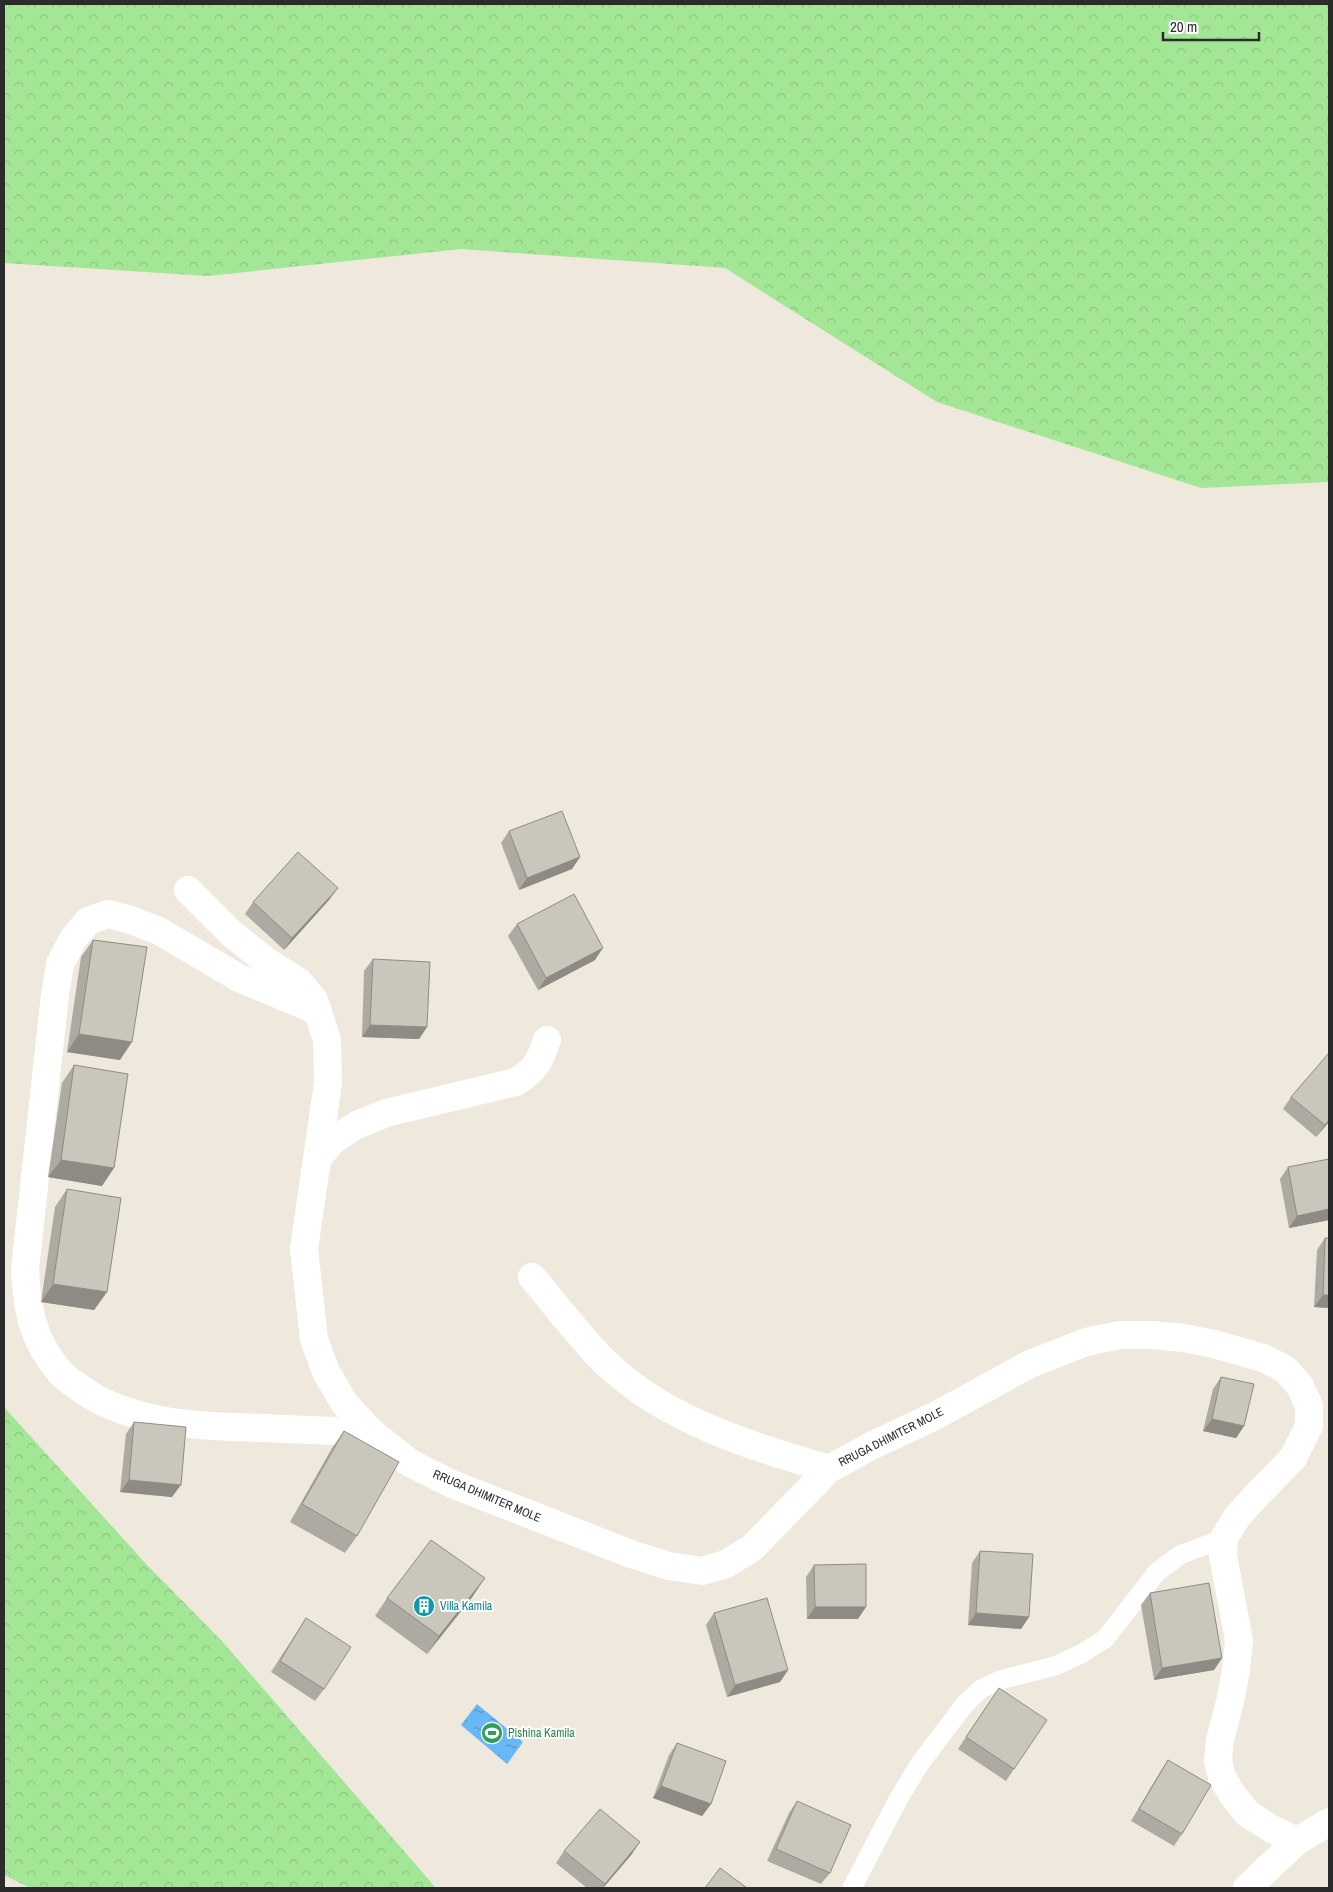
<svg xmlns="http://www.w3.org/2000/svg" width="1333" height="1892" viewBox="0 0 1333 1892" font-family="'Archivo Narrow',sans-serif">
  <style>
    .forest { fill: url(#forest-crowns) }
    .water { fill: url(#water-ripples) }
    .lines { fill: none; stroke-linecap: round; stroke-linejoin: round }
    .lane { stroke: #fff; stroke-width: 19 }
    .street { stroke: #fff; stroke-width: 28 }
    .wall { fill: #adaaa2 }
    .shaded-wall { fill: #8d8b84 }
    .building { fill: #c9c6bc; stroke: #8d8b84 }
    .labels { text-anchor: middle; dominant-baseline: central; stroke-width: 4; stroke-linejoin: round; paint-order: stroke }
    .street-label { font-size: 12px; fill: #2b2b2b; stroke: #fff }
    .culture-label { font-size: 12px; fill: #0d838f; stroke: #fff; text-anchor: start }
    .leisure-label { font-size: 12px; fill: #27864d; stroke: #fff; text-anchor: start }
  </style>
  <defs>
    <pattern id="forest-crowns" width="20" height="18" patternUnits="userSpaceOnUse" patternTransform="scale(1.25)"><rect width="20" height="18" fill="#a3e796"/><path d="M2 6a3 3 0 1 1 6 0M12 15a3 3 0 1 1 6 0" fill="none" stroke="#8cc681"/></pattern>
    <pattern id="water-ripples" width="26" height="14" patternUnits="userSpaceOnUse" patternTransform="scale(1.25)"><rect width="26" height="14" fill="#69b8f6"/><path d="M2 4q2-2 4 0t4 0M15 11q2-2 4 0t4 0" fill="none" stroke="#5796c7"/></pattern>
  </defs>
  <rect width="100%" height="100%" fill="#eee9dc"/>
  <!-- forest -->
  <g class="forest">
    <path d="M4,4h1325v478l-128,6 -264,-86 -212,-134 -264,-19 -253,27 -204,-13z"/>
    <path d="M4,1407l144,159 73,74 215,248h-406l-26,-13z"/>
  </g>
  <!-- water -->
  <path class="water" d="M477,1704l46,38 -16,22 -46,-39z"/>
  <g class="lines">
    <!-- lane -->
    <path class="lane" d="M852,1888l48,-92 21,-34 44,-58 16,-15 19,-9 55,-14 26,-12 24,-15 52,-67 23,-17 44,-17"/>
    <!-- street -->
    <g class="street">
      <path d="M188,890l44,44 34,27 32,20 16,19 13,40 1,43 -24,166 10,90 12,33 19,32 26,28 39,31 42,21 179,70 38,12 33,5 24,-7 26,-16 77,-79 44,-24 62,-29 95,-52 56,-22 34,-7h32l32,3 30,6 49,14 22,11 15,17 9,20v20l-16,32 -38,39 -18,20 -13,21 -1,18 16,84 -3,30 -6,32 -10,38 -2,20 4,17 10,17 15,19 23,15 27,13"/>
      <path d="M318,1011l-79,-33 -80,-47 -28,-11 -23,-6 -20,7 -15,18 -13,25 -5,31 -30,274c2,40 7,70 34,102 3,5 9,8 14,12 54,43 127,43 192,45 36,2 71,3 106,4"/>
      <path d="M317,1159l16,-19 24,-15 29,-12 130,-31c20,-13 23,-19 31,-42"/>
      <path d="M532,1277c23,27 49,62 75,87 60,57 144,82 222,105"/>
      <path d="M1247,1888l50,-47 32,-19"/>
    </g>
  </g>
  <!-- wall -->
  <g class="wall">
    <path d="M509,831l71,26 -8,12 -53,21 -18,-47z"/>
    <path d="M329,900l-45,50 -39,-36 8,-12z"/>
    <path d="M517,924l78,36 -57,30 -30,-54z"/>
    <path d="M93,940l27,120 -53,-8 14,-95z"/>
    <path d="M373,959l54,68 -8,12 -57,-2 2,-66z"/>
    <path d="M74,1065l28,121 -54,-9 14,-94z"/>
    <path d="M1291,1097l38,25 -13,15 -33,-28z"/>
    <path d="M1329,1159v61l-40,8 -9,-49 8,-12z"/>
    <path d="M67,1189l40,103 -13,18 -53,-8 14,-95z"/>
    <path d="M1325,1238l4,70 -15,-1 3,-57z"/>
    <path d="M1221,1377l23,49 -8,12 -33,-7 10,-42z"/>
    <path d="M134,1422l38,75 -52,-5 6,-58z"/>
    <path d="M344,1431l13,105 -12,17 -55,-31 42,-74z"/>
    <path d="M980,1551l49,66 -8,12 -53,-4 4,-62z"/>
    <path d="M814,1565l44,54h-51l-1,-42z"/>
    <path d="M1150,1593l72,65 -8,12 -60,10 -13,-75z"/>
    <path d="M473,1596l-46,58 -52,-38 12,-18z"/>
    <path d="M714,1613l74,57 -8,12 -53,15 -21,-72z"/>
    <path d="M306,1618l18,71 -9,12 -44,-29z"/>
    <path d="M991,1700l23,69 -8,12 -48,-32z"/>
    <path d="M677,1743l34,61 -9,12 -49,-18 16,-43z"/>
    <path d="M1168,1760l14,74 -8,12 -43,-25 29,-49z"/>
    <path d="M797,1801l33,72 -9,11 -54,-23 22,-48z"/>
    <path d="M564,1851l68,3 -29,34h-16l-31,-25z"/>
  </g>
  <!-- shaded-wall -->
  <g class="shaded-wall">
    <path d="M580,857l-8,12 -53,21 8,-12z"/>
    <path d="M338,888l-9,12 -45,50 8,-12z"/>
    <path d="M603,948l-8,12 -57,30 8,-12z"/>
    <path d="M370,1025l57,2 -8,12 -57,-2z"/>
    <path d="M79,1034l53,8 -12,18 -53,-8z"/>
    <path d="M1329,1120v2l-13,15 9,-12z"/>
    <path d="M61,1160l53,8 -12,18 -54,-9z"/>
    <path d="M1329,1209v11l-40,8 8,-12z"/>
    <path d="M53,1284l54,8 -13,18 -53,-8z"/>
    <path d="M1323,1295h6v13l-15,-1z"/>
    <path d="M1212,1419l32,7 -8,12 -33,-7z"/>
    <path d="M129,1480l52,5 -9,12 -52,-5z"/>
    <path d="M485,1578l-12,18 -46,58 12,-18z"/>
    <path d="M815,1607h51l-8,12h-51z"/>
    <path d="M976,1613l53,4 -8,12 -53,-4z"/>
    <path d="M1222,1658l-8,12 -60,10 8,-12z"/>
    <path d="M788,1670l-8,12 -53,15 8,-12z"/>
    <path d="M661,1786l50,18 -9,12 -49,-18z"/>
    <path d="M640,1842l-8,12 -29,34h-1z"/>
  </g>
  <!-- building -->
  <g class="building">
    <path d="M562,811l18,46 -53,21 -18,-47z"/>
    <path d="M298,852l40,36 -46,50 -39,-36z"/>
    <path d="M574,894l29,54 -57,30 -29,-54z"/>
    <path d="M93,940l54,7 -15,95 -53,-8z"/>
    <path d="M373,959l57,3 -3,65 -57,-2z"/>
    <path d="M1328,1054l1,1v65l-4,5 -34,-28z"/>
    <path d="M74,1065l54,9 -14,94 -53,-8z"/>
    <path d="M1329,1159v50l-32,7 -9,-49z"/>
    <path d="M67,1189l54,9 -14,94 -54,-8z"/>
    <path d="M1325,1238h4v57h-6z"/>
    <path d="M1221,1377l33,7 -10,42 -32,-7z"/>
    <path d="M134,1422l52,5 -5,58 -52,-5z"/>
    <path d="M344,1431l55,31 -42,74 -55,-32z"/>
    <path d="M431,1540l54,38 -46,58 -52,-38z"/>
    <path d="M980,1551l53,3 -4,63 -53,-4z"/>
    <path d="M866,1564v43h-51l-1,-42z"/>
    <path d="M1209,1583l13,75 -60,10 -12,-75z"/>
    <path d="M767,1598l21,72 -53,15 -21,-72z"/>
    <path d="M306,1618l45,29 -27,42 -44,-28z"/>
    <path d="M999,1688l48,32 -33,49 -48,-32z"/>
    <path d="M677,1743l49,18 -15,43 -50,-18z"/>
    <path d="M1168,1760l43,25 -29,49 -43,-25z"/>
    <path d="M797,1801l54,24 -21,48 -54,-24z"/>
    <path d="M600,1809l40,33 -35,42 -41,-33z"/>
    <path d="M720,1868l27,20h-42z"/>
  </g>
  <!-- icons -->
  <defs>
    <g id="building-disc" transform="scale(1.125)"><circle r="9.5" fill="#0f9aa8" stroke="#fff"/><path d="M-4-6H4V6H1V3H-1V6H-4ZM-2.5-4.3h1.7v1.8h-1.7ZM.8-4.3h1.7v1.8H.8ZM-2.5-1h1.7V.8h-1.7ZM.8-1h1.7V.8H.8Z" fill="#fff"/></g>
    <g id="stadium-disc" transform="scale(1.125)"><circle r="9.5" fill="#2e9e5b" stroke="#fff"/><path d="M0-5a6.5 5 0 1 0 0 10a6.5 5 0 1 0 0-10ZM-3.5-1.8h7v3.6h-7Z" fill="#fff"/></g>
  </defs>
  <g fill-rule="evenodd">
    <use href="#building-disc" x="424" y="1606"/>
    <use href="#stadium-disc" x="492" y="1733"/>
  </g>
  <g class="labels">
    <!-- street labels -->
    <g class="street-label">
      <text transform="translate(891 1437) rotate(-27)">RRUGA DHIMITER MOLE</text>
      <text transform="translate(487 1496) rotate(23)">RRUGA DHIMITER MOLE</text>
    </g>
    <!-- culture labels -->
    <g class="culture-label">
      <text x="440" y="1606">Villa Kamila</text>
    </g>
    <!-- leisure labels -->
    <g class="leisure-label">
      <text x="508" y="1733">Pishina Kamila</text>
    </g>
  </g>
  <!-- border -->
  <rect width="1333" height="1892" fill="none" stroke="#2b2b2b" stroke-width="10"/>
  <!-- scale -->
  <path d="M1163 32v8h96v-8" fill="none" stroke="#2b2b2b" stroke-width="2.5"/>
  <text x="1170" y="32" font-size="15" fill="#2b2b2b" stroke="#ffffff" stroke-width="4" paint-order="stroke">20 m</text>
</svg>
